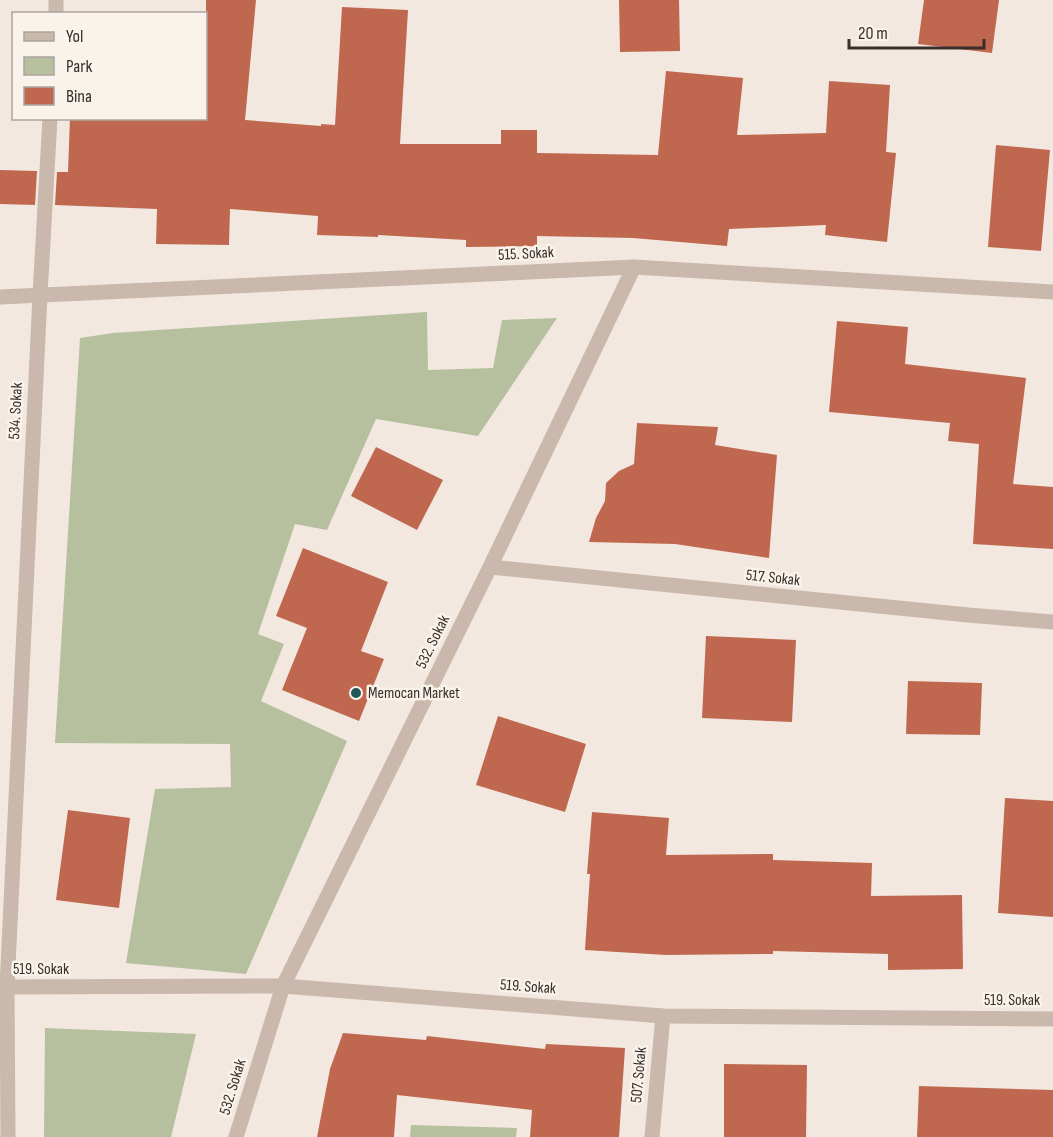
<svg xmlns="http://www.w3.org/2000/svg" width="1053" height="1137" viewBox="0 0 1053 1137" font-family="'Sofia Sans Condensed',sans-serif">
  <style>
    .green { fill: #b6c09f }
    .building { fill: #c0684f }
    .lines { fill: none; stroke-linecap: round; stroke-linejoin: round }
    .minor { stroke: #c9b8ab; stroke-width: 15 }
    .poi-dot { fill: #215557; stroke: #f9f3eb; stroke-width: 2 }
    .labels { text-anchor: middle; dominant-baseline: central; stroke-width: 5; stroke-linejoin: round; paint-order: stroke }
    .street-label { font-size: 16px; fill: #382e2a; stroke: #f9f3eb }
    .poi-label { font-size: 16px; fill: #382e2a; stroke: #f9f3eb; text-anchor: start }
  </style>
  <rect width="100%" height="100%" fill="#f2e8df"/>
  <!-- green -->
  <g class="green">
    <path d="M427,312l1,58 65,-2 9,-48 55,-2 -79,118 -102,-17 -49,111 -32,-6 -37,110 26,10 -23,57 86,40 -101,233 -120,-11 29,-174 76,-2 -1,-43 -175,-1 25,-405 33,-5z"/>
    <path d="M45,1028l151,6 -25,103h-127z"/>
    <path d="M411,1125l106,3 -1,9h-106z"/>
  </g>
  <!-- building -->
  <g class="building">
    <path d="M206,0h50l-11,120 76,6v-2l14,1 7,-118 66,3 -8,134h101v-14h36v23l121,2 8,-84 77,7 -6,57 89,-2 3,-52 61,4 -4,67 10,1 -9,89 -62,-7 1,-10 -97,4 -2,17 -94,-8 -96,-2v10l-71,1v-7l-88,-5v2l-61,-2 1,-19 -88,-7 -1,36 -73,-1 1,-35 -102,-4 2,-33h11l2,-54h136z"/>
    <path d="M619,0h60l1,51 -60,1z"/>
    <path d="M924,0h75l-7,53 -74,-9z"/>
    <path d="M996,145l54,5 -9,101 -53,-4z"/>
    <path d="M0,170l37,1 -2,34 -35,-1z"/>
    <path d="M837,321l71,6 -3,37 121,14 -13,106 40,3v62l-80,-5 6,-100 -31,-3 2,-18 -121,-11z"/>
    <path d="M637,423l81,4 -3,18 62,10 -8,103 -94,-14 -86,-2 7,-24 9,-17 1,-18 13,-12 15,-7z"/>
    <path d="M376,447l67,33 -26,50 -66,-34z"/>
    <path d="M303,548l85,34 -27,69 23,8 -25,62 -77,-31 25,-62 -31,-12z"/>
    <path d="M706,636l90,4 -4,82 -90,-4z"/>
    <path d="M908,681l74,2 -2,52 -74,-1z"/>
    <path d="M498,716l88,28 -21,68 -89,-27z"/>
    <path d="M1005,798l48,3v116l-55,-4z"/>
    <path d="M68,810l62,8 -11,90 -63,-8z"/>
    <path d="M592,812l77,6 -3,37 107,-1v6l99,3 -1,33 91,-1 1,74 -75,1v-16l-115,-3v3l-107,1 -81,-5 5,-76h-3z"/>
    <path d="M343,1033l83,7 1,-4 118,13 1,-5 79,4 -6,89h-89l2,-27 -135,-15 -3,42h-77l13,-68z"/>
    <path d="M724,1064l83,1 -1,72h-82z"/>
    <path d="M919,1086l134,4v47h-136z"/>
  </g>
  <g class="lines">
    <!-- minor -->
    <g class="minor">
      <path d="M56,14v-14"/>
      <path d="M0,297l634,-30 419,25"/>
      <path d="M490,567l478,48 85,7"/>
      <path d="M0,987l283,-1 380,30 390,3"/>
      <path d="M8,1137l-1,-150 33,-692 10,-177"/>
      <path d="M236,1137l47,-151 207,-419 144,-300"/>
      <path d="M652,1137l11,-121"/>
    </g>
  </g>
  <!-- markers -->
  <circle class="poi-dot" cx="356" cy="693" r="6"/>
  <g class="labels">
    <!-- street labels -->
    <g class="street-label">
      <text transform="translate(526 254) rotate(-3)">515. Sokak</text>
      <text transform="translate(16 411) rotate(-87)">534. Sokak</text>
      <text transform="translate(773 578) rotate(6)">517. Sokak</text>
      <text transform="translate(433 642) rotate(-64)">532. Sokak</text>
      <text x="41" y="969">519. Sokak</text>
      <text transform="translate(528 987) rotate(4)">519. Sokak</text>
      <text x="1012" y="1000">519. Sokak</text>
      <text transform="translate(639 1075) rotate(-85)">507. Sokak</text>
      <text transform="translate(233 1087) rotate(-73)">532. Sokak</text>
    </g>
    <!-- poi labels -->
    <g class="poi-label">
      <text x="368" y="693">Memocan Market</text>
    </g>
  </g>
  <!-- legend -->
  <rect x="12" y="12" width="195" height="108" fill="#f9f3eb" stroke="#aca49e" stroke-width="1.5"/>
  <rect x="24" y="32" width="30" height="9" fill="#c9b8ab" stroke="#aca49e" stroke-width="1.5"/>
  <text x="66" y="42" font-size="18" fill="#382e2a">Yol</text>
  <rect x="24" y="57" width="30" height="18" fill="#b6c09f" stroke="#aca49e" stroke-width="1.5"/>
  <text x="66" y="72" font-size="18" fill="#382e2a">Park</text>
  <rect x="24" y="87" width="30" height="18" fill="#c0684f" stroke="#aca49e" stroke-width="1.5"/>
  <text x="66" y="102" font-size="18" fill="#382e2a">Bina</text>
  <!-- scale -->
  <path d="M849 39v9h135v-9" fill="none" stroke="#382e2a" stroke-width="3"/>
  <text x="858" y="39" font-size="18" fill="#382e2a" stroke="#f9f3eb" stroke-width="4.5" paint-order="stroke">20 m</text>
</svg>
